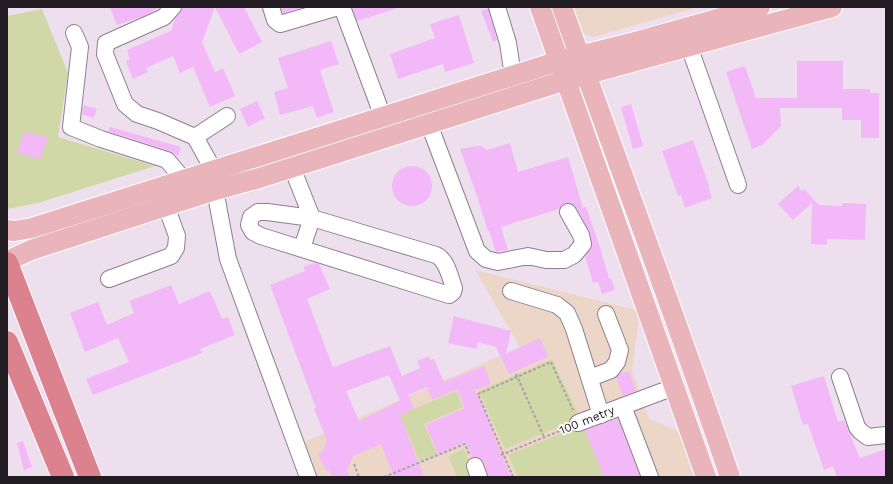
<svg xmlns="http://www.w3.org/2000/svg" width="893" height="484" viewBox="0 0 893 484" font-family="'Work Sans',sans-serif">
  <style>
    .education { fill: #ebd6c8 }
    .green { fill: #d1d8a7 }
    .building { fill: #f3b8f8; fill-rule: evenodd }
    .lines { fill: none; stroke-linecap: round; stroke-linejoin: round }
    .minor-casing { stroke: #8d7f8e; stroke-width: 18 }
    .major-casing { stroke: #fff; stroke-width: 22 }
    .highway-casing { stroke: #fff; stroke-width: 24 }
    .path { stroke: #ab9fac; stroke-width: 2; stroke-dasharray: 3 2; stroke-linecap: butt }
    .minor { stroke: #fff; stroke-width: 16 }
    .major { stroke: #eab4bb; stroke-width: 20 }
    .highway { stroke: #dc828e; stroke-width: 22 }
    .labels { text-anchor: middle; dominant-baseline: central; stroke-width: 3.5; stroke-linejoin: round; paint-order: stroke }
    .street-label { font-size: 12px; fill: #211c22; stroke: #fff }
  </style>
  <rect width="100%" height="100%" fill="#eedfef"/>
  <!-- education -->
  <g class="education">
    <path d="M572,7h127l-106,30 -12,-5z"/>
    <path d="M475,270l165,41 -8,59 17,49 42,17 12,41h-394l-12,-32 223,-98z"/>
  </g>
  <!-- green -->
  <g class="green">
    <path d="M42,9l26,64 -10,64 97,29 -117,37 -31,6v-193z"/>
    <path d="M552,359l28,59 -75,31 -26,-58z"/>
    <path d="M456,391l7,16 -39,17 13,30 -17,8 -20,-47z"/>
    <path d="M583,425l21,52h-86l-10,-22z"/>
    <path d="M464,449l12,28h-19l-9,-21z"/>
  </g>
  <!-- building -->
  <g class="building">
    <path d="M110,7h50l-16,9 -27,9z"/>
    <path d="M182,7h33l-13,35 13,30 8,-4 12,28 -25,11 -17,-40 -13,6 -7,-17 -27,12 2,4 -15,7 -7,-18 4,-2 -3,-9 44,-19 4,-12 5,-6z"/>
    <path d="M215,7h29l18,35 -23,12z"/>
    <path d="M281,7h23l-21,6z"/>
    <path d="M352,7h42l1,2 -38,12z"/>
    <path d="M488,8l9,32 -4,2 -12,-31z"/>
    <path d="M459,15l15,48 -29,9 -2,-8 -45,15 -8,-25 45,-16 -5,-14z"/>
    <path d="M331,41l8,23 -19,6 14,42 -17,6 -4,-12 -33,9 -6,-23 14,-4 -10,-30z"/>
    <path d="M797,61h46v28h27v4h9v45h-18v-18h-19v-12h-62l1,18 -19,19 -10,4 -26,-77 19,-6 11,32h41z"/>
    <path d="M257,101l8,17 -17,9 -8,-18z"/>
    <path d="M631,104l12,42 -10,3 -12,-42z"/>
    <path d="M83,105l14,4 -3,9 -12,-4z"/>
    <path d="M110,127l71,20 -3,9 -8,-5 -62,-20z"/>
    <path d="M24,132l24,5 -8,22 -23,-6z"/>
    <path d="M693,140l16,46h-1l4,12 -27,10 -4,-13 -3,1 -16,-45z"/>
    <path d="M510,143l8,29 50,-15 15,51 3,-1 14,40 9,32 2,-1 4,12 -13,4 -4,-12 -5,1 -8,-27 7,-10 -2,-13 -14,-26 -4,-3 -4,-1 -4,1 -5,5 -58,18 7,23 -12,2 -7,-21h-1l-11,-35 -17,-47 17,-3h4l6,4z"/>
    <circle cx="412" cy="186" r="20"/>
    <path d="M798,186l4,5 2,-2 15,16 23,1v-3l24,1 -1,36 -38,-1v6l-16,-1 1,-41 -19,17 -15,-16z"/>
    <path d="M314,263l5,1 11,25 -23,10 26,68 57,-21 12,30 18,-8 -3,-7 12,-5 2,4 3,-1 10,23 40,-16 7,18 -16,6 19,42h-2l19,45h-23l-4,-15 -3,-3 -4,-2h-5l-6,-15 -28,12 -12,-29 39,-17 -8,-19 -25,11 -5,-13 -19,8 6,14 -14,6 24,62h-30l-13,-33 -28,12 -6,15 3,6h-17l-4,-7 -3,1 -8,-17 5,-2 4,-12 -13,-31 2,-1 -46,-123 35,-14 -2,-4zM389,375l11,26 -41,20 -13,-30z"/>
    <path d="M171,285l8,19 31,-13 12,28 6,-2 7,18 -35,14 2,4 -109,42 -7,-16 43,-17 -11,-24 -33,14 -15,-39 28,-11 9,23 27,-12 -5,-12z"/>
    <path d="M454,316l57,15 -5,23 34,-16 8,19 -39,17 -13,-27 -18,-5 -2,7 -28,-6z"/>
    <path d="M629,371l7,20 -13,5 -7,-19 4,-3z"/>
    <path d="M824,376l14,46 6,-2 16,38 26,-9v28h-49l-4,-11 -9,4 -16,-46 -5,1 -12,-39z"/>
    <path d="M618,418l22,59h-36l-19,-47z"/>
    <path d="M23,441l9,26 -8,3 -7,-27z"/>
  </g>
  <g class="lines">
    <!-- minor casing -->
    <g class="minor-casing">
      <g id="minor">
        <path d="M173,7l-9,10 -58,26 -1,11 20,50 12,10 21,7 37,16 19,34"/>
        <path d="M271,7l4,13 5,4 58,-17"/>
        <path d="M342,7l41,110"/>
        <path d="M497,7l11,36 5,33"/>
        <path d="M74,33l6,14 -9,80 30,12 66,21 17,20"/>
        <path d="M689,46l49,139"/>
        <path d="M429,124l48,127 9,8 12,3 30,-6 18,4h18l10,-5 9,-11 -2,-9 -13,-23"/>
        <path d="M195,137l32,-21"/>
        <path d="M295,166v9l17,43 -10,30"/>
        <path d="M215,190l13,69 80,218"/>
        <path d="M258,212h9l45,6 124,37c11,5 14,22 18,33l-1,4 -4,3 -188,-59 -8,-4 -4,-7 2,-8z"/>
        <path d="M109,279l62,-23 5,-8 1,-12 -11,-30"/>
        <path d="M511,291l46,14 10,8 7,16 27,86"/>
        <path d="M840,377l17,50 3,4 8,6 18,-2"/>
        <path d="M590,378l21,-8 6,-8 3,-12 -14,-36"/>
        <path d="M623,406l27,71"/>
        <path d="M578,423l96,-36"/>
        <path d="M475,466l4,11"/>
      </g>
    </g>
    <!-- major casing -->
    <g class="major-casing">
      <g id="major">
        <path d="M540,7l166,470"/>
        <path d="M562,7c56,157 115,313 168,470"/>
        <path d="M7,230l7,1 18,-3 527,-167 80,-20 121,-34"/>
        <path d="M7,261l24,-11 184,-60 41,-11 310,-99 266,-73"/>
      </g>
    </g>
    <!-- highway casing -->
    <g class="highway-casing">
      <g id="highway">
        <path d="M7,263l83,214"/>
        <path d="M7,342l56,135"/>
      </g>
    </g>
    <!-- path -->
    <g class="path">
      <path d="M516,374l28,63"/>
      <path d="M501,455l66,-27"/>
      <path d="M354,464l5,13"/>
      <path d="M384,477l81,-33 4,10"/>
      <path d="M513,477l-35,-83 73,-32 22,48"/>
    </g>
    <!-- minor -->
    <use href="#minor" class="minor"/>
    <!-- major -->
    <use href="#major" class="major"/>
    <!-- highway -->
    <use href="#highway" class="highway"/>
  </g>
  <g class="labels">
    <!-- street labels -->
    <g class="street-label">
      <text transform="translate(587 420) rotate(-22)">100 metry</text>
    </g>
  </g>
  <!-- border -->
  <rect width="893" height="484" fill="none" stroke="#211c22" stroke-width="16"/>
</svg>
